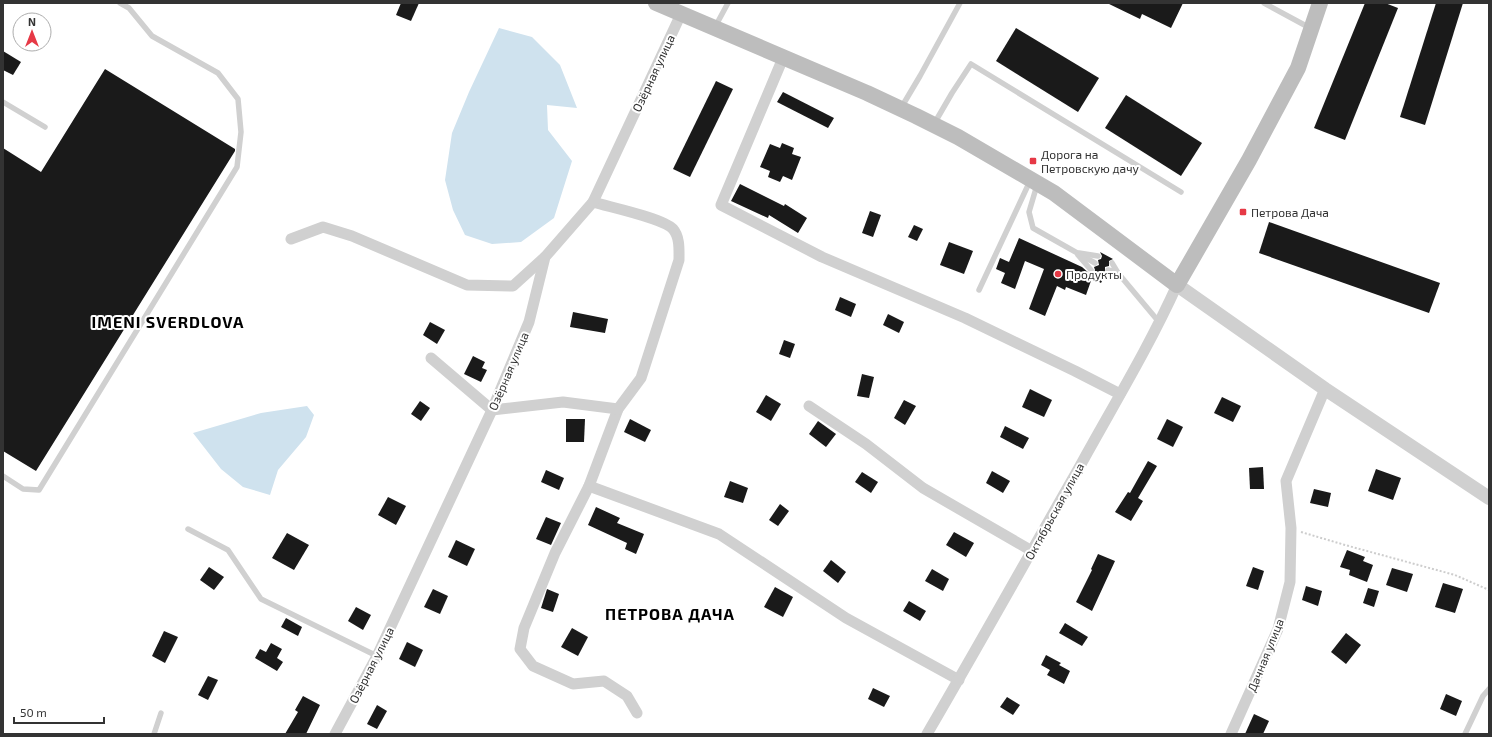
<svg xmlns="http://www.w3.org/2000/svg" width="1492" height="737" viewBox="0 0 1492 737" font-family="'Exo 2',sans-serif">
  <style>
    .water { fill: #cfe2ee }
    .building { fill: #1a1a1a }
    .lines { fill: none; stroke-linecap: round; stroke-linejoin: round }
    .path { stroke: #cdcdcd; stroke-width: 2; stroke-dasharray: 2 2; stroke-linecap: butt }
    .service { stroke: #d0d0d0; stroke-width: 5.5 }
    .minor { stroke: #d0d0d0; stroke-width: 11 }
    .tertiary { stroke: #d0d0d0; stroke-width: 14 }
    .secondary { stroke: #bdbdbd; stroke-width: 16 }
    .poi-dot { fill: #e63946; stroke: #fff; stroke-width: 1.5 }
    .labels { text-anchor: middle; dominant-baseline: central; stroke-width: 4; stroke-linejoin: round; paint-order: stroke }
    .street-label { font-size: 12px; fill: #333; stroke: #fff }
    .poi-label { font-size: 12px; fill: #333; stroke: #fff; text-anchor: start }
    .district-label { font-size: 16px; font-weight: bold; letter-spacing: 1px; fill: #000; stroke: #fff }
  </style>
  <rect width="100%" height="100%" fill="#fff"/>
  <!-- water -->
  <g class="water">
    <path d="M499,28l33,9 28,28 17,43 -30,-3 1,25 24,31 -18,57 -33,24 -29,2 -27,-9 -12,-25 -8,-30 7,-47 17,-41z"/>
    <path d="M307,406l7,9 -8,22 -28,33 -8,25 -27,-8 -22,-18 -28,-36 68,-20z"/>
  </g>
  <!-- building -->
  <g class="building">
    <path d="M401,3h18l-8,18 -15,-6z"/>
    <path d="M1107,3h76l-12,25 -29,-14 -2,5z"/>
    <path d="M1365,3h20l13,5 -53,132 -31,-12z"/>
    <path d="M1436,3h27l-38,122 -25,-8z"/>
    <path d="M1016,28l83,50 -21,34 -82,-51z"/>
    <path d="M3,51l18,11 -8,13 -10,-5z"/>
    <path d="M105,69l130,80v2l-199,320 -33,-20v-303l38,24z"/>
    <path d="M716,81l17,8 -43,88 -17,-8z"/>
    <path d="M783,92l51,26 -6,10 -51,-26z"/>
    <path d="M1126,95l76,48 -21,33 -76,-48z"/>
    <path d="M782,143l12,5 -2,6 9,3 -9,23 -9,-4 -3,6 -12,-5 2,-6 -10,-4 10,-23 10,4z"/>
    <path d="M740,184l44,22 1,-2 22,14 -9,15 -29,-18 -1,3 -37,-17z"/>
    <path d="M870,211l11,4 -8,22 -11,-4z"/>
    <path d="M1269,222l171,61 -11,30 -170,-60z"/>
    <path d="M914,225l9,4 -6,12 -9,-4z"/>
    <path d="M1019,238l63,29 8,7 4,-1 1,-3 -1,-3 5,-2 -1,-5 3,-1 1,-3 -2,-4 13,7 -4,2v5l-4,1v5l-5,4v3l2,2 -1,2 -9,-5 -6,17 -20,-8 -1,3 -8,-4 -12,30 -16,-7 15,-40 -19,-8 -10,28 -14,-6 4,-10 -9,-4 4,-11 9,4z"/>
    <path d="M949,242l24,9 -9,23 -24,-9z"/>
    <path d="M840,297l16,7 -5,13 -16,-7z"/>
    <path d="M573,312l35,7 -3,14 -35,-6z"/>
    <path d="M888,314l16,8 -5,11 -16,-8z"/>
    <path d="M430,322l15,8 -8,14 -14,-9z"/>
    <path d="M784,340l11,4 -5,14 -11,-4z"/>
    <path d="M473,356l12,6 -3,6 5,2 -6,12 -17,-8z"/>
    <path d="M862,374l12,3 -5,21 -12,-2z"/>
    <path d="M1030,389l22,11 -8,17 -22,-10z"/>
    <path d="M766,395l15,9 -10,17 -15,-9z"/>
    <path d="M1222,397l19,9 -8,16 -19,-9z"/>
    <path d="M904,400l12,6 -11,19 -11,-7z"/>
    <path d="M420,401l10,7 -9,13 -10,-7z"/>
    <path d="M566,419h19l-1,23h-18z"/>
    <path d="M630,419l21,11 -6,12 -21,-10z"/>
    <path d="M1167,419l16,8 -10,20 -16,-8z"/>
    <path d="M818,421l18,13 -10,13 -17,-13z"/>
    <path d="M1005,426l24,12 -6,11 -23,-12z"/>
    <path d="M1148,461l9,5 -19,32 5,3 -12,20 -16,-9 13,-20 2,1z"/>
    <path d="M1263,467l1,22h-14l-1,-21z"/>
    <path d="M1376,469l25,9 -8,22 -25,-9z"/>
    <path d="M546,470l18,8 -5,12 -18,-8z"/>
    <path d="M992,471l18,10 -7,12 -17,-10z"/>
    <path d="M862,472l16,10 -7,11 -16,-11z"/>
    <path d="M730,481l18,7 -5,15 -19,-6z"/>
    <path d="M1314,489l17,4 -3,14 -18,-4z"/>
    <path d="M388,497l18,9 -10,19 -18,-10z"/>
    <path d="M780,504l9,7 -11,15 -9,-6z"/>
    <path d="M596,507l24,11 -3,5 27,11 -8,20 -11,-5 2,-6 -39,-18z"/>
    <path d="M546,517l15,6 -10,22 -15,-6z"/>
    <path d="M954,532l20,11 -8,14 -20,-12z"/>
    <path d="M287,533l22,12 -15,25 -22,-12z"/>
    <path d="M456,540l19,9 -8,17 -19,-9z"/>
    <path d="M1347,550l18,7 -2,4 10,4 -6,17 -18,-7 1,-5 -10,-3z"/>
    <path d="M1098,554l17,7 -23,50 -16,-9 16,-32 -1,-1z"/>
    <path d="M831,560l15,12 -8,11 -15,-12z"/>
    <path d="M209,567l15,10 -10,13 -14,-10z"/>
    <path d="M1253,567l11,4 -6,19 -12,-4z"/>
    <path d="M1392,568l21,6 -6,18 -21,-7z"/>
    <path d="M932,569l17,10 -6,12 -18,-10z"/>
    <path d="M1443,583l20,6 -8,24 -20,-6z"/>
    <path d="M1306,586l16,5 -4,15 -16,-6z"/>
    <path d="M775,587l18,10 -10,20 -19,-10z"/>
    <path d="M1368,588l11,3 -5,16 -11,-4z"/>
    <path d="M433,589l15,7 -8,18 -16,-7z"/>
    <path d="M547,589l12,5 -6,18 -12,-4z"/>
    <path d="M909,601l17,10 -6,10 -17,-10z"/>
    <path d="M356,607l15,8 -8,15 -15,-9z"/>
    <path d="M286,618l16,9 -4,9 -17,-9z"/>
    <path d="M1065,623l23,14 -6,9 -23,-13z"/>
    <path d="M572,628l16,9 -10,19 -17,-9z"/>
    <path d="M164,631l14,6 -13,26 -13,-7z"/>
    <path d="M1346,633l15,12 -15,19 -15,-12z"/>
    <path d="M407,642l16,8 -8,17 -16,-8z"/>
    <path d="M271,643l11,6 -5,9 6,4 -6,9 -22,-13 5,-9 6,3z"/>
    <path d="M1046,655l15,8 -2,2 11,6 -6,13 -17,-9 3,-5 -9,-5z"/>
    <path d="M208,676l10,4 -10,20 -10,-5z"/>
    <path d="M873,688l17,8 -6,11 -16,-8z"/>
    <path d="M1446,694l16,7 -6,15 -16,-7z"/>
    <path d="M303,696l17,9 -14,29h-21l13,-22 -3,-2z"/>
    <path d="M1007,697l13,8 -7,10 -13,-8z"/>
    <path d="M377,705l10,6 -10,18 -10,-5z"/>
    <path d="M1254,714l15,7 -6,13h-18z"/>
  </g>
  <g class="lines">
    <!-- path -->
    <path class="path" d="M1301,532l44,13 110,30 34,15"/>
    <!-- service -->
    <g class="service">
      <path d="M1264,3l46,25"/>
      <path d="M715,27l13,-24"/>
      <path d="M3,102l42,25"/>
      <path d="M901,108l19,-32 40,-73"/>
      <path d="M934,124l18,-31 19,-29 210,128"/>
      <path d="M1037,185l-8,27 4,16 62,35"/>
      <path d="M1079,253l19,3"/>
      <path d="M1078,255l13,15"/>
      <path d="M1108,270l10,3 -6,-10"/>
      <path d="M1104,277l14,-4 41,49"/>
      <path d="M979,290l51,-109"/>
      <path d="M3,476l20,13 16,1 198,-323 4,-35 -3,-33 -20,-26 -66,-37 -23,-28 -9,-5"/>
      <path d="M188,529l40,21 33,49 116,57"/>
      <path d="M154,734l7,-21"/>
      <path d="M1465,734l18,-38 6,-7"/>
    </g>
    <!-- minor -->
    <g class="minor">
      <path d="M783,58l-62,147 101,52 143,61 110,53 45,23"/>
      <path d="M593,202c16,5 70,16 80,27 7,8 6,21 6,31l-38,118 -23,31 -29,77 -34,67 -31,75 -4,21 13,17 40,18 31,-3 23,15 10,17"/>
      <path d="M291,239l32,-12 29,9 115,49 46,1 32,-29"/>
      <path d="M431,358l61,52 71,-8 55,7"/>
      <path d="M809,406l57,38 57,44 109,63"/>
      <path d="M589,486l130,48 127,84 113,62"/>
      <path d="M335,734l42,-78 115,-246 37,-88 16,-65 48,-55 88,-188"/>
      <path d="M927,734c52,-89 102,-179 153,-268 33,-60 69,-119 97,-181"/>
      <path d="M1231,734l47,-105 12,-47 1,-54 -5,-47 39,-92"/>
    </g>
    <!-- tertiary -->
    <path class="tertiary" d="M1177,285l148,104 164,109"/>
    <!-- secondary -->
    <path class="secondary" d="M656,3l211,90 49,23 42,21 96,56 123,92 72,-125 49,-92 22,-65"/>
  </g>
  <!-- markers -->
  <g class="poi-dot">
    <rect x="1029" y="157" width="8" height="8" rx="2"/>
    <rect x="1239" y="208" width="8" height="8" rx="2"/>
    <circle cx="1058" cy="274" r="4"/>
  </g>
  <g class="labels">
    <!-- street labels -->
    <g class="street-label">
      <text transform="translate(653 73) rotate(-65)">Озёрная улица</text>
      <text transform="translate(508 371) rotate(-67)">Озёрная улица</text>
      <text transform="translate(1054 511) rotate(-61)">Октябрьская улица</text>
      <text transform="translate(1265 655) rotate(-68)">Дачная улица</text>
      <text transform="translate(371 665) rotate(-63)">Озёрная улица</text>
    </g>
    <!-- poi labels -->
    <g class="poi-label">
      <text x="1041" y="154">Дорога на<tspan x="1041" dy="14">Петровскую дачу</tspan></text>
      <text x="1251" y="212">Петрова Дача</text>
      <text x="1066" y="274">Продукты</text>
    </g>
    <!-- district labels -->
    <g class="district-label">
      <text x="168" y="321">IMENI SVERDLOVA</text>
      <text x="670" y="613">ПЕТРОВА ДАЧА</text>
    </g>
  </g>
  <!-- border -->
  <rect width="1492" height="737" fill="none" stroke="#333333" stroke-width="8"/>
  <!-- north arrow -->
  <g transform="translate(32 32)"><circle r="19" fill="#ffffff" stroke="#adadad"/>
  <path d="M0-3L7 15L0 10L-7 15Z" fill="#e63946"/>
  <text y="-6" font-size="11" font-weight="bold" text-anchor="middle" fill="#333333">N</text>
  </g>
  <!-- scale -->
  <path d="M14 717v6h90v-6" fill="none" stroke="#333333" stroke-width="2"/>
  <text x="20" y="717" font-size="12" fill="#333333" stroke="#ffffff" stroke-width="3" paint-order="stroke">50 m</text>
</svg>
